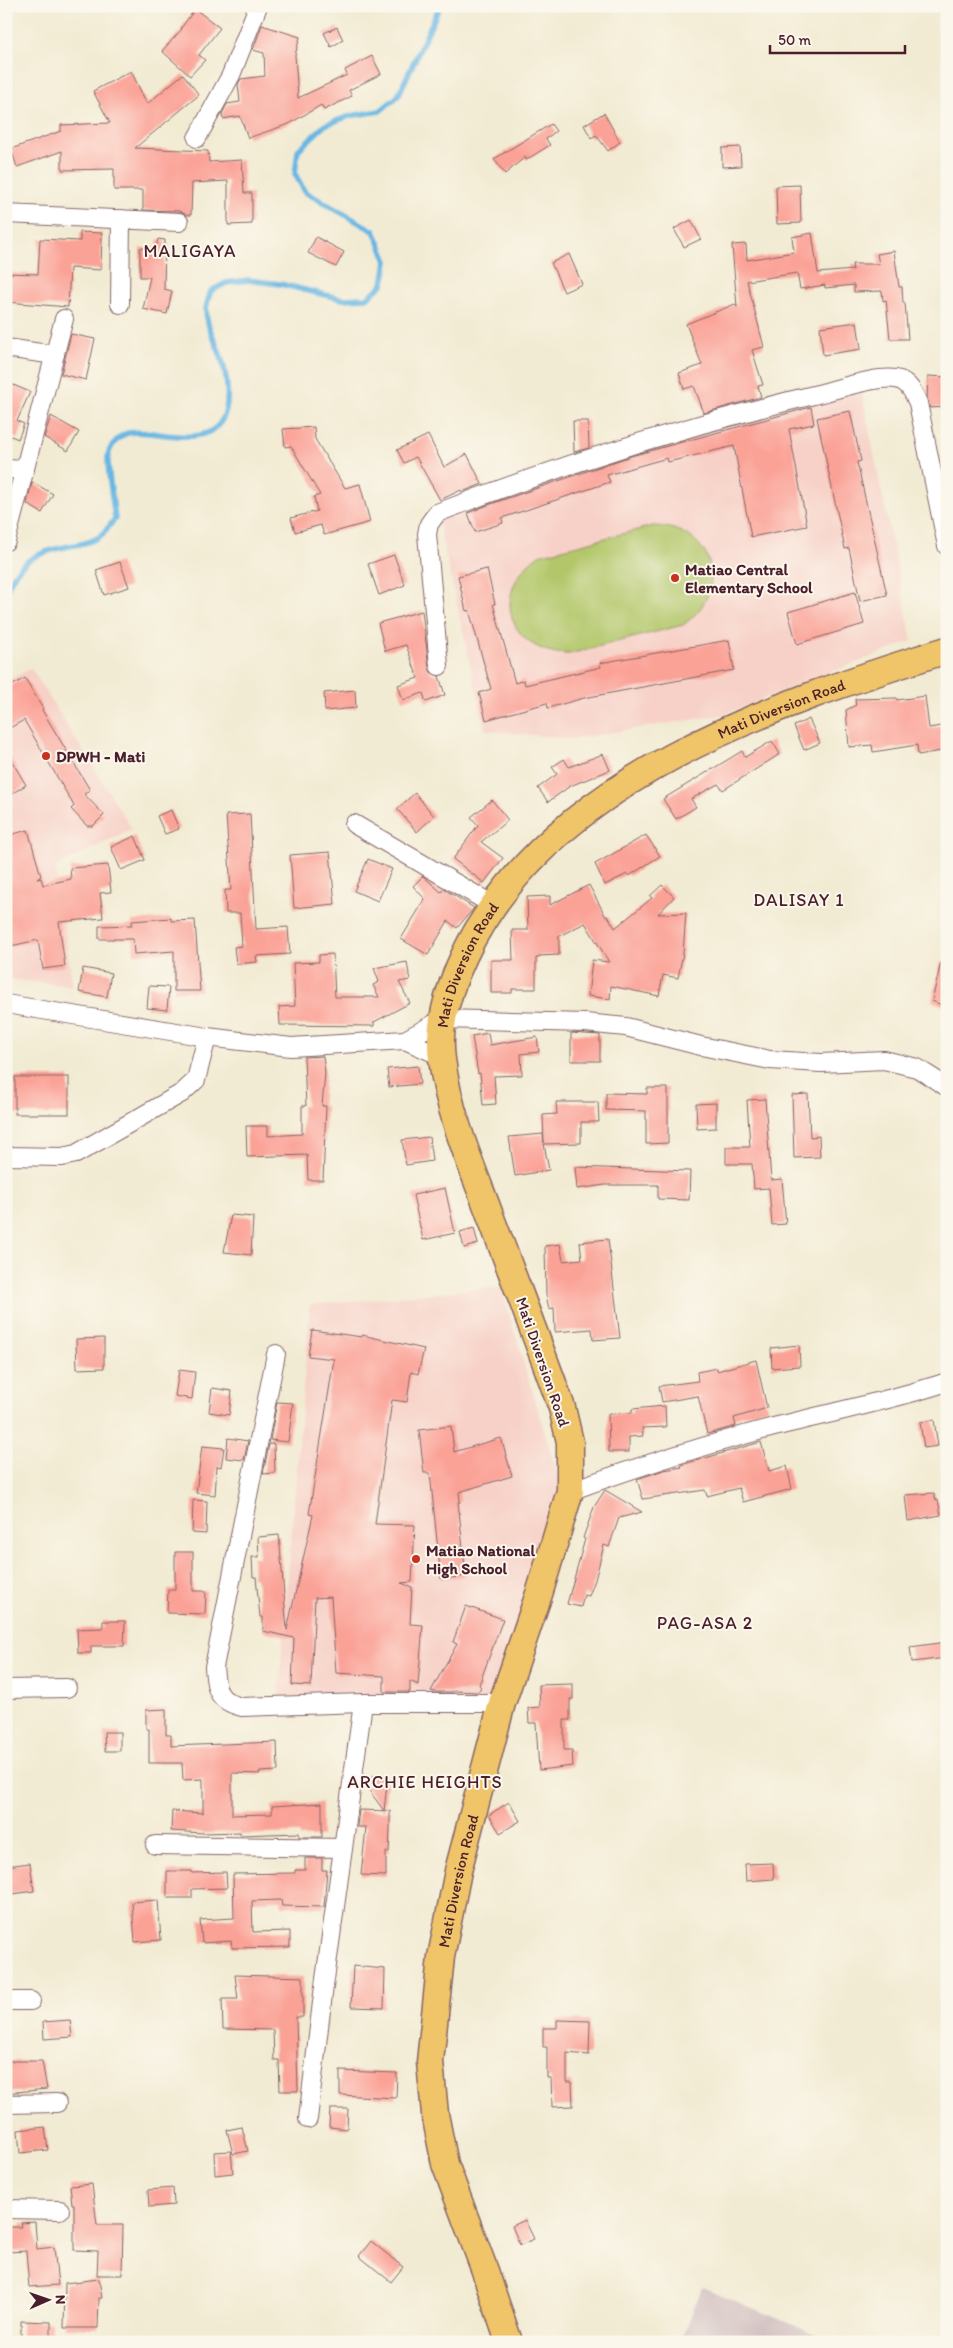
<svg xmlns="http://www.w3.org/2000/svg" width="953" height="2348" viewBox="0 0 953 2348" font-family="Itim,sans-serif">
  <style>
    .built { fill: #f7d1c7 }
    .industrial { fill: #d2bfc0 }
    .green { fill: #b3c76b; stroke: #7e734b }
    .lines { fill: none; stroke-linecap: round; stroke-linejoin: round }
    .stream { stroke: #68b7e3; stroke-width: 5.5 }
    .building { fill: #fba297 }
    .minor-casing { stroke: #856666; stroke-width: 20 }
    .highway-casing { stroke: #856666; stroke-width: 29 }
    .minor { stroke: #fff; stroke-width: 18 }
    .highway { stroke: #f0c469; stroke-width: 26 }
    .poi-dot { fill: #c8321e; stroke: #fbf7ec; stroke-width: 2 }
    .labels { text-anchor: middle; dominant-baseline: central; stroke-width: 4; stroke-linejoin: round; paint-order: stroke }
    .poi-label { font-size: 16px; font-weight: bold; fill: #4a1f2b; stroke: #fbf7ec; text-anchor: start }
    .street-label { font-size: 16px; fill: #4a1f2b; stroke: #fbf7ec }
    .neighbourhood-label { font-size: 18px; letter-spacing: 1px; fill: #4a1f2b; stroke: #fbf7ec }
  </style>
  <rect width="100%" height="100%" fill="#fbf7ec"/>
  <filter id="ink" filterUnits="userSpaceOnUse"><feTurbulence type="fractalNoise" baseFrequency=".02" numOctaves="2"/><feDisplacementMap in="SourceGraphic" scale="10" xChannelSelector="R" yChannelSelector="G"/><feConvolveMatrix kernelMatrix="1 2 1 2 8 2 1 2 1" color-interpolation-filters="sRGB"/></filter>
  <filter id="wash" filterUnits="userSpaceOnUse"><feTurbulence type="fractalNoise" baseFrequency=".0096" numOctaves="4" result="noise"/><feDisplacementMap in="SourceGraphic" scale="20" xChannelSelector="R" yChannelSelector="G"/><feGaussianBlur stdDeviation="1.12" result="paint"/><feColorMatrix in="noise" values="0 0 0 0 0 0 0 0 0 0 0 0 0 0 0 0 0 1.4 0 .05"/><feComposite in="paint" operator="in"/></filter>
  <g filter="url(#wash)">
    <rect width="100%" height="100%" fill="#f2ebd3"/>
    <!-- built -->
    <g class="built">
      <path d="M860,385l52,256 -190,74 -151,24 -86,-9 -48,-214 96,-38z"/>
      <path d="M31,668l101,161 -77,38 18,119 -67,-7v-297z"/>
      <path d="M501,1287l63,210 -69,210 -217,-6 32,-396z"/>
    </g>
    <!-- industrial -->
    <path class="industrial" d="M702,2287l132,55h-153z"/>
    <!-- green -->
    <path class="green" d="M653,526c61,1 79,64 30,99l-114,29c-62,-1 -80,-63 -30,-99z"/>
    <g class="lines">
      <!-- stream -->
      <path class="stream" d="M6,592c11,-32 32,-40 63,-46 9,-1 22,-4 30,-9 6,-4 11,-13 16,-18 -2,-19 -7,-42 -7,-61 0,-10 10,-22 20,-25 25,-5 73,16 92,-10 12,-16 7,-45 2,-63 -4,-16 -16,-32 -16,-50 0,-6 3,-13 5,-19l15,-8 22,-3 32,4 62,15 25,-1 16,-14 4,-23 -13,-30 -69,-39 -10,-18 3,-24 27,-25 25,-9 30,-5 18,-15 42,-90"/>
    </g>
    <g id="blocks">
      <!-- building -->
      <g class="building">
        <path d="M195,9l25,19 -21,27 6,5 -15,16 -28,-25 20,-22 -1,-1z"/>
        <path d="M262,25l38,12 -5,18 3,43 49,-23 -2,-5 27,-14 9,18 -32,16 3,6 -28,14 -3,-5 -32,19 -41,14 -8,-22 -17,3 -1,-5 5,-10 13,-2 -2,-18 3,-5 24,-3 -1,-23 -11,-3z"/>
        <path d="M337,27l6,13 -12,7 -7,-14z"/>
        <path d="M131,71l16,33 36,-30 16,21 -64,53 73,3 1,11 33,-2 2,33h8v31l-24,1v-44l-36,2 -1,32h-4l-8,-4 -36,-1v-20h-29v-21l-52,1v-19l-45,16 -6,-18 50,-18v-6l49,-2 -17,-32z"/>
        <path d="M604,113l16,29 -12,9 -12,-16 -5,3 -7,-13z"/>
        <path d="M551,124l5,7 -10,8 4,6 -24,15 -1,-3 -20,17 -11,-15z"/>
        <path d="M740,147l1,19 -19,1v-19z"/>
        <path d="M800,185l1,38 -24,1 -1,-38z"/>
        <path d="M691,220l10,19 -17,8 -10,-18z"/>
        <path d="M80,232l22,1 -1,37 -31,-2 -2,39 -62,-5v-29l32,1 2,-35 40,2z"/>
        <path d="M812,233l6,40 35,-3 -1,-6h27l-2,-10 17,-3 5,36h3l1,16h2l3,36h-18l-4,-39 -3,1 -1,-10 -28,1v-7l-29,3v-3l-25,4 -3,-16 -50,8 17,66 -12,3 11,35 -5,1 3,11 -57,16 -10,-27 -10,3 -5,-16 23,-8 -16,-41 49,-20 2,3 -5,-62 14,-1 1,16 47,-8 -2,-15z"/>
        <path d="M316,237l28,15 -8,15 -28,-14z"/>
        <path d="M158,239l7,1 -1,49 8,2 -5,23 -24,-5 7,-32h-10v-29h16z"/>
        <path d="M569,254l13,30 -18,8 -13,-29z"/>
        <path d="M857,322l4,27 -38,6 -3,-28z"/>
        <path d="M71,334l24,5 -9,41 -25,-6z"/>
        <path d="M928,376l19,1v30l-17,1 -3,-10z"/>
        <path d="M11,384l19,8 -13,29 7,3 -6,15 -7,-3 -5,10v-52z"/>
        <path d="M811,407l3,17 -25,5 18,97 -56,11 -17,-91 -66,16 -1,-4 -60,17 3,7 -108,36 1,5 -28,9 -7,-19 20,-8 143,-49z"/>
        <path d="M850,411l11,50 -4,1 30,133 -27,6 -11,-53 -4,1 -28,-131z"/>
        <path d="M51,416l28,16 -11,19 -24,-14z"/>
        <path d="M573,421h15l1,27 -15,4z"/>
        <path d="M314,427l1,12 30,49 15,-4 10,38 -46,13 -3,-10 -26,7 -4,-14 26,-7 -3,-14 6,-2 -29,-49 -6,1 -2,-18z"/>
        <path d="M428,435l16,32 23,-13 15,30 -20,8 -1,-2 -21,10 -24,-43 -12,6 -7,-13z"/>
        <path d="M32,482l21,12 -11,19 -15,-9z"/>
        <path d="M394,555l11,30 -26,10 -11,-31z"/>
        <path d="M120,562l9,25 -25,8 -8,-25z"/>
        <path d="M487,569l8,35h-2l22,79 9,-3 1,5 76,-18 -1,-4 129,-23 5,30 -150,28 -36,10 -1,-5 -61,17 -7,-27 12,-4 -22,-79 -3,1 -8,-35z"/>
        <path d="M855,592l9,32 -67,20 -9,-32z"/>
        <path d="M422,611l7,56 2,5 8,4 6,19 -19,7 -3,-9 -20,7 -5,-15 20,-7 -12,-33 -21,6 -7,-28z"/>
        <path d="M25,678l18,31 -1,1 48,80 -6,4 20,21 -11,11h-6l-16,-17 3,-3 -50,-86 -18,10v-41z"/>
        <path d="M355,690l1,18 -31,3 -1,-18z"/>
        <path d="M925,696l4,32 18,-3v25l-29,5 -1,-10 -44,7 -1,-7 -23,2 -3,-37 10,-5 -1,-6 42,-1v2z"/>
        <path d="M809,719l11,24 -16,7 -10,-24z"/>
        <path d="M772,741l8,13 -57,36 -5,-6 -27,15 5,8 -20,12 -13,-20 79,-48 3,6z"/>
        <path d="M6,751l20,34 -20,12z"/>
        <path d="M603,754l7,16 -40,16 -22,16 -10,-14 19,-14 -5,-7 12,-8 5,8z"/>
        <path d="M415,793l19,23 -17,16 -20,-23z"/>
        <path d="M492,800l16,20 -27,22 22,16 -19,25 -31,-24 25,-34 -7,-8z"/>
        <path d="M171,810l8,19 -14,5 -8,-18z"/>
        <path d="M250,814l6,115 32,-2 2,27 -34,2 1,6 -21,2 -2,-17 8,-1 -2,-33h-14l-1,-23h6l-5,-75z"/>
        <path d="M28,830l13,46 -4,3 4,-1 2,7 28,-6 -1,-11 38,-3 3,27 -11,1 3,25 -44,4 6,44 -22,3 -5,-29 -32,7v-111z"/>
        <path d="M646,835l14,21 -31,20 -2,-2 -22,11 -10,-21z"/>
        <path d="M135,836l10,24 -24,10 -10,-23z"/>
        <path d="M330,852l5,52 -41,4 -4,-53z"/>
        <path d="M368,859l24,10 -14,32 -24,-10z"/>
        <path d="M423,876l18,16 3,-3 30,19 -17,20 -9,-7 -20,34 -27,-16 24,-40 -12,-13z"/>
        <path d="M589,885l17,32 2,-1 7,12 37,-30 -2,-2 12,-11 12,12 -16,17 28,-1 -3,40 -5,25 -15,-3 -4,21 -48,-10 -1,13 -22,-3 4,-36 17,2 -24,-39 -26,13v19l-20,1v2h-3v31h-24v4h-21v-33h22l-1,-30h16l-1,-33 23,-1v9z"/>
        <path d="M171,918v3l24,-1 5,71h-26v-40l-40,3 -1,-15h-34v-13l33,-1v-4z"/>
        <path d="M333,954l2,43h44l-6,-12 6,-3 -5,-14 33,-6 3,18 -11,2 11,21 -36,19v4l-94,-1 -1,-18 16,-1 -2,-43 26,-1v-7z"/>
        <path d="M941,962h6v45l-15,-6z"/>
        <path d="M83,968l28,5 -4,24 -28,-5z"/>
        <path d="M149,986l20,1 -2,23 -20,-2z"/>
        <path d="M488,1033l2,12 47,-8 2,15 -18,2 1,21 -28,1 2,28 -13,1 -3,-32 -2,1 -6,-38z"/>
        <path d="M571,1033l29,2v26h-29z"/>
        <path d="M323,1056l2,17 -3,33h4l-3,74h-15l-1,-25 -60,2 -1,-31h22v10l34,-2v-28h4l-2,-49z"/>
        <path d="M418,1066l2,18 -31,3 -2,-18z"/>
        <rect x="15" y="1077" width="54" height="37"/>
        <path d="M647,1088h21v55l-22,1v-33l-40,-1v-17l41,1z"/>
        <path d="M808,1094l2,43 9,-1 1,21 -26,1 -2,-63z"/>
        <path d="M765,1099l6,81 11,-1 4,45 -14,1 -3,-37 -15,1 -2,-25h-26v-17h24l-3,-47z"/>
        <path d="M556,1102h42l1,20h-18v21l-37,1 5,26 -34,6 -6,-39 34,-3 1,9 -1,-28 14,-1z"/>
        <path d="M716,1103v25l-19,1 -1,-25z"/>
        <path d="M429,1137l3,24 -26,4 -4,-25z"/>
        <path d="M575,1167l115,4 -1,29 -31,-1v-14h-53l-28,4z"/>
        <path d="M445,1188l10,45 -32,7 -10,-45z"/>
        <path d="M231,1215l22,2 -2,38 -27,-3z"/>
        <path d="M474,1228l4,16 -14,4 -4,-16z"/>
        <path d="M608,1239l12,99 -27,2 -1,-11 -37,3 -1,-24 -5,1 -3,-14 -1,-49 15,-2 3,17 19,-2 -2,-17z"/>
        <path d="M312,1330l50,7v-2l62,14 -6,25 -7,-2 -4,30 -15,-2 -17,124 40,1 -3,57 -11,1 11,4 -2,37 13,1 -5,60 -8,-4v11h-26v-16l-48,-3 -5,-76 -16,1 -4,88 -19,-1 2,-47 -31,-7v-14h-3l-4,-40h-3l-1,-20h7l-1,-20 21,-2 8,95 26,-115 -4,-1 25,-155 -26,-3z"/>
        <path d="M104,1338v30l-27,1 -1,-30z"/>
        <path d="M799,1345l1,21 -28,2 -1,-20z"/>
        <path d="M756,1360l11,48 -33,10 2,8 -29,8 -9,-38 -36,6 -3,-16 39,-5 -1,-9 20,-4v3z"/>
        <path d="M179,1370l16,2 -3,27 -17,-3z"/>
        <path d="M212,1388l20,3 -3,24 -20,-3z"/>
        <path d="M277,1402l16,1 -5,39 -18,-2z"/>
        <path d="M665,1406l1,21 -24,1 1,8 -14,1v15h-20l-1,-38 24,-1v-4z"/>
        <path d="M934,1420l4,26 -14,2 -4,-26z"/>
        <path d="M451,1426l3,26 47,-14 11,38 -53,16 1,10h-2l8,74 -25,3 -11,-106h-6l-5,-43z"/>
        <path d="M228,1438l20,3 -4,19 -18,-2z"/>
        <path d="M761,1442l8,29 18,-5 5,23 -49,13 -4,-14 -32,8 -2,-6 -62,9 -6,-20 27,-9 18,-3 -1,-2z"/>
        <path d="M269,1444h5l1,29 -12,1z"/>
        <path d="M202,1446l22,2 -3,19 -4,-1 -2,29 -19,-2z"/>
        <path d="M605,1490l37,22 -23,6 -10,29 -5,-2 -9,35 -6,16 -5,-1 -3,12 -14,-3 18,-65 -2,-1 11,-31z"/>
        <path d="M934,1493l2,7h2l3,15 -33,6 -3,-26z"/>
        <path d="M193,1500l14,1 -1,33 -14,-1z"/>
        <path d="M175,1552h18v39h13l-1,23 -38,-1 1,-23h7z"/>
        <path d="M466,1606l37,13 -24,66 2,2 -3,5 -24,-1 -1,1h-18l-4,-1 26,-47 -4,-2z"/>
        <path d="M103,1621h22l-1,25h-33v7h-13l-1,-24 26,-1z"/>
        <path d="M947,1642v16l-35,4 -2,-15z"/>
        <path d="M573,1684v15h-3v21h-6v30h8l1,16 -34,4 -3,-47h-7l-1,-15 12,-1 -1,-22z"/>
        <path d="M166,1709v26h5v11l106,-4 1,29 -18,1v2l-28,-1v42l40,-1v-8l50,-3v34h-23v-4l-59,2v-3l-36,1 -33,-2 1,-20 31,2v-34l-20,1 -1,-17h-33v-34h-3v-19z"/>
        <path d="M104,1732h16v19h-15z"/>
        <path d="M379,1774l5,4 3,6 -3,27 -18,-25 4,-9z"/>
        <path d="M509,1802l11,19 -20,12 -11,-18z"/>
        <path d="M359,1810l31,1v20l-1,21h-3v24l-25,-1 5,-48h-9z"/>
        <path d="M305,1858h17v12h5l-3,37 -42,-1 -1,-6 -29,1 1,31 37,-1v16l-58,1 -1,-7 -29,2 -2,-23 34,-2 -1,-44 62,-1v-3h10z"/>
        <path d="M30,1863l4,28 -28,4v-29z"/>
        <path d="M773,1863l1,16 -28,2 -1,-17z"/>
        <path d="M167,1871h25v2l34,-1 1,16 -35,1v9h-25z"/>
        <path d="M158,1900l3,40 -26,2 -3,-40z"/>
        <path d="M353,1966l32,3 -1,39 -33,-1z"/>
        <path d="M235,1975l68,2v40h-7l2,74h-18l-1,-31h-5l-1,-30 -50,-1 -1,-30h16z"/>
        <path d="M70,2020l2,17 -28,2 -1,-17z"/>
        <path d="M557,2020l33,1 -1,34 -22,-2v29h5l1,24 -21,1 -1,-29h-4v-31h-4v-19h14z"/>
        <path d="M6,2061h36l5,28 -41,4z"/>
        <path d="M340,2071l57,2 -1,25 -56,-3z"/>
        <path d="M330,2109h18l-1,20 -18,-2z"/>
        <path d="M45,2127l3,23 -28,3 -2,-23z"/>
        <path d="M242,2127l6,24 -15,3 -6,-24z"/>
        <path d="M231,2151l2,22 -18,2 -1,-23z"/>
        <path d="M92,2184l5,41h26l-1,50h-25l1,-24 -24,-1v-46h-2l-2,-18z"/>
        <path d="M173,2188l1,17 -25,2 -1,-17z"/>
        <path d="M525,2220l9,19 -14,6 -8,-19z"/>
        <path d="M35,2222l2,27 17,-2 4,38 -29,2 -3,-36 -20,1v-25h16l-1,-4z"/>
        <path d="M371,2241l32,26 -12,15 -32,-26z"/>
        <path d="M99,2279l3,19h-3l-1,30h-34l1,-45z"/>
        <path d="M21,2321l30,1v19l-30,-1z"/>
      </g>
    </g>
  </g>
  <g filter="url(#ink)">
    <use href="#blocks" fill-opacity="0" stroke="#856666" stroke-width="1"/>
    <g class="lines">
      <!-- minor casing -->
      <g class="minor-casing">
        <g id="minor">
          <path d="M197,138l34,-63 27,-69"/>
          <path d="M6,214l173,8"/>
          <path d="M120,304l1,-85"/>
          <path d="M6,348l49,7"/>
          <path d="M6,469l19,1"/>
          <path d="M6,541l58,-222"/>
          <path d="M439,666l-12,-132 2,-10 8,-11c126,-49 254,-89 385,-120 19,-5 60,-19 78,-13 10,4 14,14 18,23l29,143"/>
          <path d="M354,824l139,81"/>
          <path d="M6,1004l201,33 84,10 114,-7 38,-21 142,4 41,4 75,19 69,14 51,3 63,-3 33,8 30,19"/>
          <path d="M405,1040l36,16"/>
          <path d="M6,1156l56,1 14,-3 106,-61 14,-13 11,-43"/>
          <path d="M276,1354l-62,313c2,23 3,34 28,40l121,-4h139"/>
          <path d="M570,1491c67,-24 134,-46 204,-64 58,-15 116,-26 173,-45"/>
          <path d="M6,1689l61,-1"/>
          <path d="M155,1845l188,3"/>
          <path d="M6,2001h25"/>
          <path d="M6,2104l51,-1"/>
          <path d="M308,2119l15,-125 40,-291"/>
          <path d="M6,2209l54,1"/>
        </g>
      </g>
      <!-- highway casing -->
      <g class="highway-casing">
        <g id="highway">
          <path id="s1" d="M509,2342l-24,-71 -40,-107 -10,-50 -5,-52 11,-105 17,-86 44,-168 38,-112 30,-100v-49l-8,-34c-24,-67 -50,-134 -75,-201 -18,-47 -39,-97 -45,-148 -5,-35 7,-71 22,-103 82,-176 310,-252 483,-306"/>
        </g>
      </g>
      <!-- minor -->
      <use href="#minor" class="minor"/>
      <!-- highway -->
      <use href="#highway" class="highway"/>
    </g>
  </g>
  <!-- markers -->
  <g class="poi-dot">
    <circle cx="675" cy="578" r="5"/>
    <circle cx="46" cy="756" r="5"/>
    <circle cx="416" cy="1559" r="5"/>
  </g>
  <g class="labels">
    <!-- poi labels -->
    <g class="poi-label">
      <text x="685" y="569">Matiao Central<tspan x="685" dy="18">Elementary School</tspan></text>
      <text x="56" y="756">DPWH - Mati</text>
      <text x="426" y="1550">Matiao National<tspan x="426" dy="18">High School</tspan></text>
    </g>
    <!-- street labels -->
    <g class="street-label">
      <text stroke="none"><textPath href="#s1" startOffset="1855">Mati Diversion Road</textPath></text>
      <text stroke="none"><textPath href="#s1" startOffset="1435">Mati Diversion Road</textPath></text>
      <text transform="translate(543 1362) rotate(71)">Mati Diversion Road</text>
      <text stroke="none"><textPath href="#s1" startOffset="476">Mati Diversion Road</textPath></text>
    </g>
    <!-- neighbourhood labels -->
    <g class="neighbourhood-label">
      <text x="190" y="251">MALIGAYA</text>
      <text x="799" y="900">DALISAY 1</text>
      <text x="705" y="1623">PAG-ASA 2</text>
      <text x="425" y="1782">ARCHIE HEIGHTS</text>
    </g>
  </g>
  <!-- margin -->
  <rect width="953" height="2348" fill="none" stroke="#fbf7ec" stroke-width="25"/>
  <!-- north arrow -->
  <g transform="translate(48 2300) rotate(88)" stroke="#fbf7ec" stroke-width="4" paint-order="stroke">
  <path d="M0-4L9 19L0 12L-9 19Z" fill="#4a1f2b"/>
  <text y="-8" font-size="14" font-weight="bold" text-anchor="middle" fill="#4a1f2b">N</text>
  </g>
  <!-- scale -->
  <path d="M770 45v8h135v-8" fill="none" stroke="#4a1f2b" stroke-width="2.5"/>
  <text x="778" y="45" font-size="15" fill="#4a1f2b" stroke="#fbf7ec" stroke-width="4" paint-order="stroke">50 m</text>
</svg>
